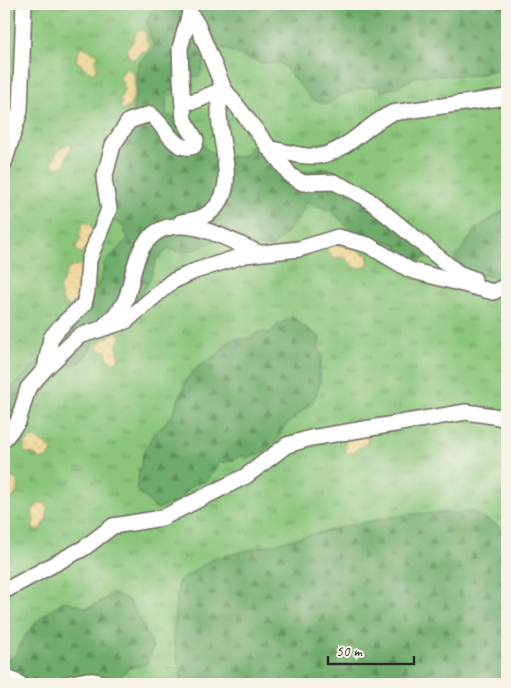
<svg xmlns="http://www.w3.org/2000/svg" width="511" height="688" viewBox="0 0 511 688" font-family="Caveat,sans-serif">
  <style>
    .grass { fill: url(#grass-tufts); stroke: #5a7852 }
    .forest { fill: url(#forest-firs); stroke: #4c6a4a }
    .sand { fill: url(#sand-dots); stroke: #8c8264 }
    .lines { fill: none; stroke-linecap: round; stroke-linejoin: round }
    .minor-casing { stroke: #706a5f; stroke-width: 18 }
    .minor { stroke: #fff; stroke-width: 15 }
  </style>
  <defs>
    <pattern id="grass-tufts" width="24" height="20" patternUnits="userSpaceOnUse" patternTransform="scale(1.25)"><rect width="24" height="20" fill="#89c47a"/><path d="M3 7l-1-3M5 7V3M7 7l1-3M15 17l-1-3M17 17v-4M19 17l1-3" fill="none" stroke="#709f64"/></pattern>
    <pattern id="forest-firs" width="22" height="20" patternUnits="userSpaceOnUse" patternTransform="scale(1.25)"><rect width="22" height="20" fill="#6eaa6a"/><path d="M5 1l3.5 6h-7zM16 11l3.5 6h-7z" fill="#5b8b57"/></pattern>
    <pattern id="sand-dots" width="8" height="8" patternUnits="userSpaceOnUse" patternTransform="scale(1.25)"><rect width="8" height="8" fill="#eeda9e"/><path d="M2 2h.1M6 6h.1" fill="none" stroke="#cb8" stroke-width="1.8" stroke-linecap="round"/></pattern>
  </defs>
  <rect width="100%" height="100%" fill="#f7f3e8"/>
  <filter id="ink" filterUnits="userSpaceOnUse"><feTurbulence type="fractalNoise" baseFrequency=".02" numOctaves="2"/><feDisplacementMap in="SourceGraphic" scale="10" xChannelSelector="R" yChannelSelector="G"/><feConvolveMatrix kernelMatrix="1 2 1 2 8 2 1 2 1" color-interpolation-filters="sRGB"/></filter>
  <filter id="wash" filterUnits="userSpaceOnUse"><feTurbulence type="fractalNoise" baseFrequency=".0096" numOctaves="4" result="noise"/><feDisplacementMap in="SourceGraphic" scale="20" xChannelSelector="R" yChannelSelector="G"/><feGaussianBlur stdDeviation="1.12" result="paint"/><feColorMatrix in="noise" values="0 0 0 0 0 0 0 0 0 0 0 0 0 0 0 0 0 1.4 0 .05"/><feComposite in="paint" operator="in"/></filter>
  <g filter="url(#wash)">
    <rect width="100%" height="100%" fill="#efe0c0"/>
    <!-- grass -->
    <rect class="grass" x="4" y="4" width="503" height="680"/>
    <!-- forest -->
    <g class="forest">
      <path d="M153,4h354v63l-30,8 -61,1 -18,11 -16,4 -9,-5 -18,4 -15,6 -12,8 -16,-4 -31,-37h-20l-46,-18 -12,18 -3,13 -8,1 -5,-5 -10,18h-6l-5,4v20c35,13 28,48 78,42l7,-10 17,6 30,21 29,-5 27,12 17,16 11,1 9,7 16,22 27,16 -9,15 -11,8 -16,-10 -1,-10 -22,-8 -9,2 -11,-5 -24,-23 -26,-10 -5,17 -28,30c-10,-1 -47,-10 -55,-8 -21,6 -23,17 -49,9l-11,10 -8,23 -22,32 -31,21 -6,15 -9,12c-41,8 -58,49 -77,83v-45l5,-11 34,-32 57,-75 5,-20 23,-23 -5,-13 -10,-6 4,-23 -7,-10 9,-41 11,-20 8,-43 -1,-13 4,-10 13,-13 -8,-25 5,-10 6,-4z"/>
      <path d="M507,208v72l-38,-8 -14,-13 21,-30z"/>
      <path d="M292,317l28,21 -2,8 4,10 -3,14 1,14 -7,17 -30,27 -6,12 -14,12 -15,6 -6,-3 -8,5 -15,3 -14,19c-24,4 -16,14 -29,20 -6,3 -12,3 -19,7l-21,-20 7,-35 7,-14 22,-25 16,-38 11,-11 19,-11 5,-8 11,-8 16,-1 9,-6 12,1 6,-8z"/>
      <path d="M473,512l34,19v153l-325,-1 -9,-47 5,-54 34,-23 138,-34 59,-11z"/>
      <path d="M113,594l14,5 10,14 16,34 -6,17 -18,4 -12,13 -10,3h-99l-4,-23 12,-6c10,-26 24,-39 48,-54l24,7z"/>
    </g>
    <!-- sand -->
    <g class="sand">
      <path d="M138,30h5l3,3v7l4,6 -2,5h-6l-7,8 -5,-1 -4,-9 6,-6z"/>
      <path d="M83,47l16,8 -4,5 2,8 -3,4 -6,-1 -12,-11 4,-12z"/>
      <path d="M125,68l5,1 4,6 1,17 -6,16 -7,2 -2,-9 4,-13 -4,-10z"/>
      <path d="M69,143l3,3 -6,11 -1,9 -8,2 -5,-5c3,-9 8,-15 17,-20z"/>
      <path d="M83,223h6l3,4 1,11 -12,16 -6,-6 6,-10 -2,-4z"/>
      <path d="M334,243l24,7 10,6v8l-3,3 -9,1 -13,-11 -10,1 -6,-7v-3z"/>
      <path d="M79,264l4,3c2,16 1,30 -13,39l-6,-3 -5,-13 9,-21z"/>
      <path d="M116,332l6,4 -5,9 2,14 -5,4 -6,-4 -2,-7 -8,-3 1,-7z"/>
      <path d="M366,436l2,6c-5,4 -11,7 -16,12l-7,-2v-10l3,-3z"/>
      <path d="M36,438l16,11 -2,7 -9,4 -5,-5 -12,-3c-1,-8 4,-13 12,-14z"/>
      <path d="M8,476l9,4 2,5 -4,11 -5,2 -6,-2v-19z"/>
      <path d="M39,503h6c5,9 1,25 -10,28l-3,-5 2,-5 -2,-10z"/>
    </g>
  </g>
  <g filter="url(#ink)">
    <g class="lines">
      <!-- minor casing -->
      <g class="minor-casing">
        <g id="minor">
          <path d="M190,13l7,11 27,65 67,87 12,7 31,-1 31,15 93,76 16,6"/>
          <path d="M183,102l12,-1 29,-12"/>
          <path d="M268,148c16,3 34,10 50,8 29,-4 49,-32 74,-43l115,-16"/>
          <path d="M4,163l16,-52 4,-107"/>
          <path d="M181,222c7,-1 16,-2 23,-6 39,-21 15,-69 15,-104 -1,-8 2,-15 5,-23"/>
          <path d="M104,326c8,-8 18,-16 22,-27 6,-16 7,-36 16,-51 26,-45 82,-10 117,5"/>
          <path d="M46,368l33,-32 47,-15 45,-39 24,-11 50,-16 54,-6 39,-12 30,8 42,25 83,22 13,-6"/>
          <path d="M4,439l14,-17 10,-34 17,-19 6,-31 8,-10 25,-24 3,-12 2,-32 20,-51 -5,-30 9,-34 16,-24 21,-7c14,9 24,40 44,32l2,-6 -12,-20 -3,-42 -1,-30 10,-35"/>
          <path d="M4,591l80,-43 29,-22 49,-8 84,-42 41,-31 24,-7 155,-26 34,5 7,5"/>
          <path d="M4,676l16,8"/>
          <path d="M66,684l21,-4 22,4"/>
        </g>
      </g>
      <!-- minor -->
      <use href="#minor" class="minor"/>
    </g>
  </g>
  <!-- margin -->
  <rect width="511" height="688" fill="none" stroke="#f7f3e8" stroke-width="20"/>
  <!-- scale -->
  <path d="M328 656v8h86v-8" fill="none" stroke="#2b2b2b" stroke-width="2.5"/>
  <text x="336" y="656" font-size="15" fill="#2b2b2b" stroke="#f7f3e8" stroke-width="4" paint-order="stroke">50 m</text>
</svg>
